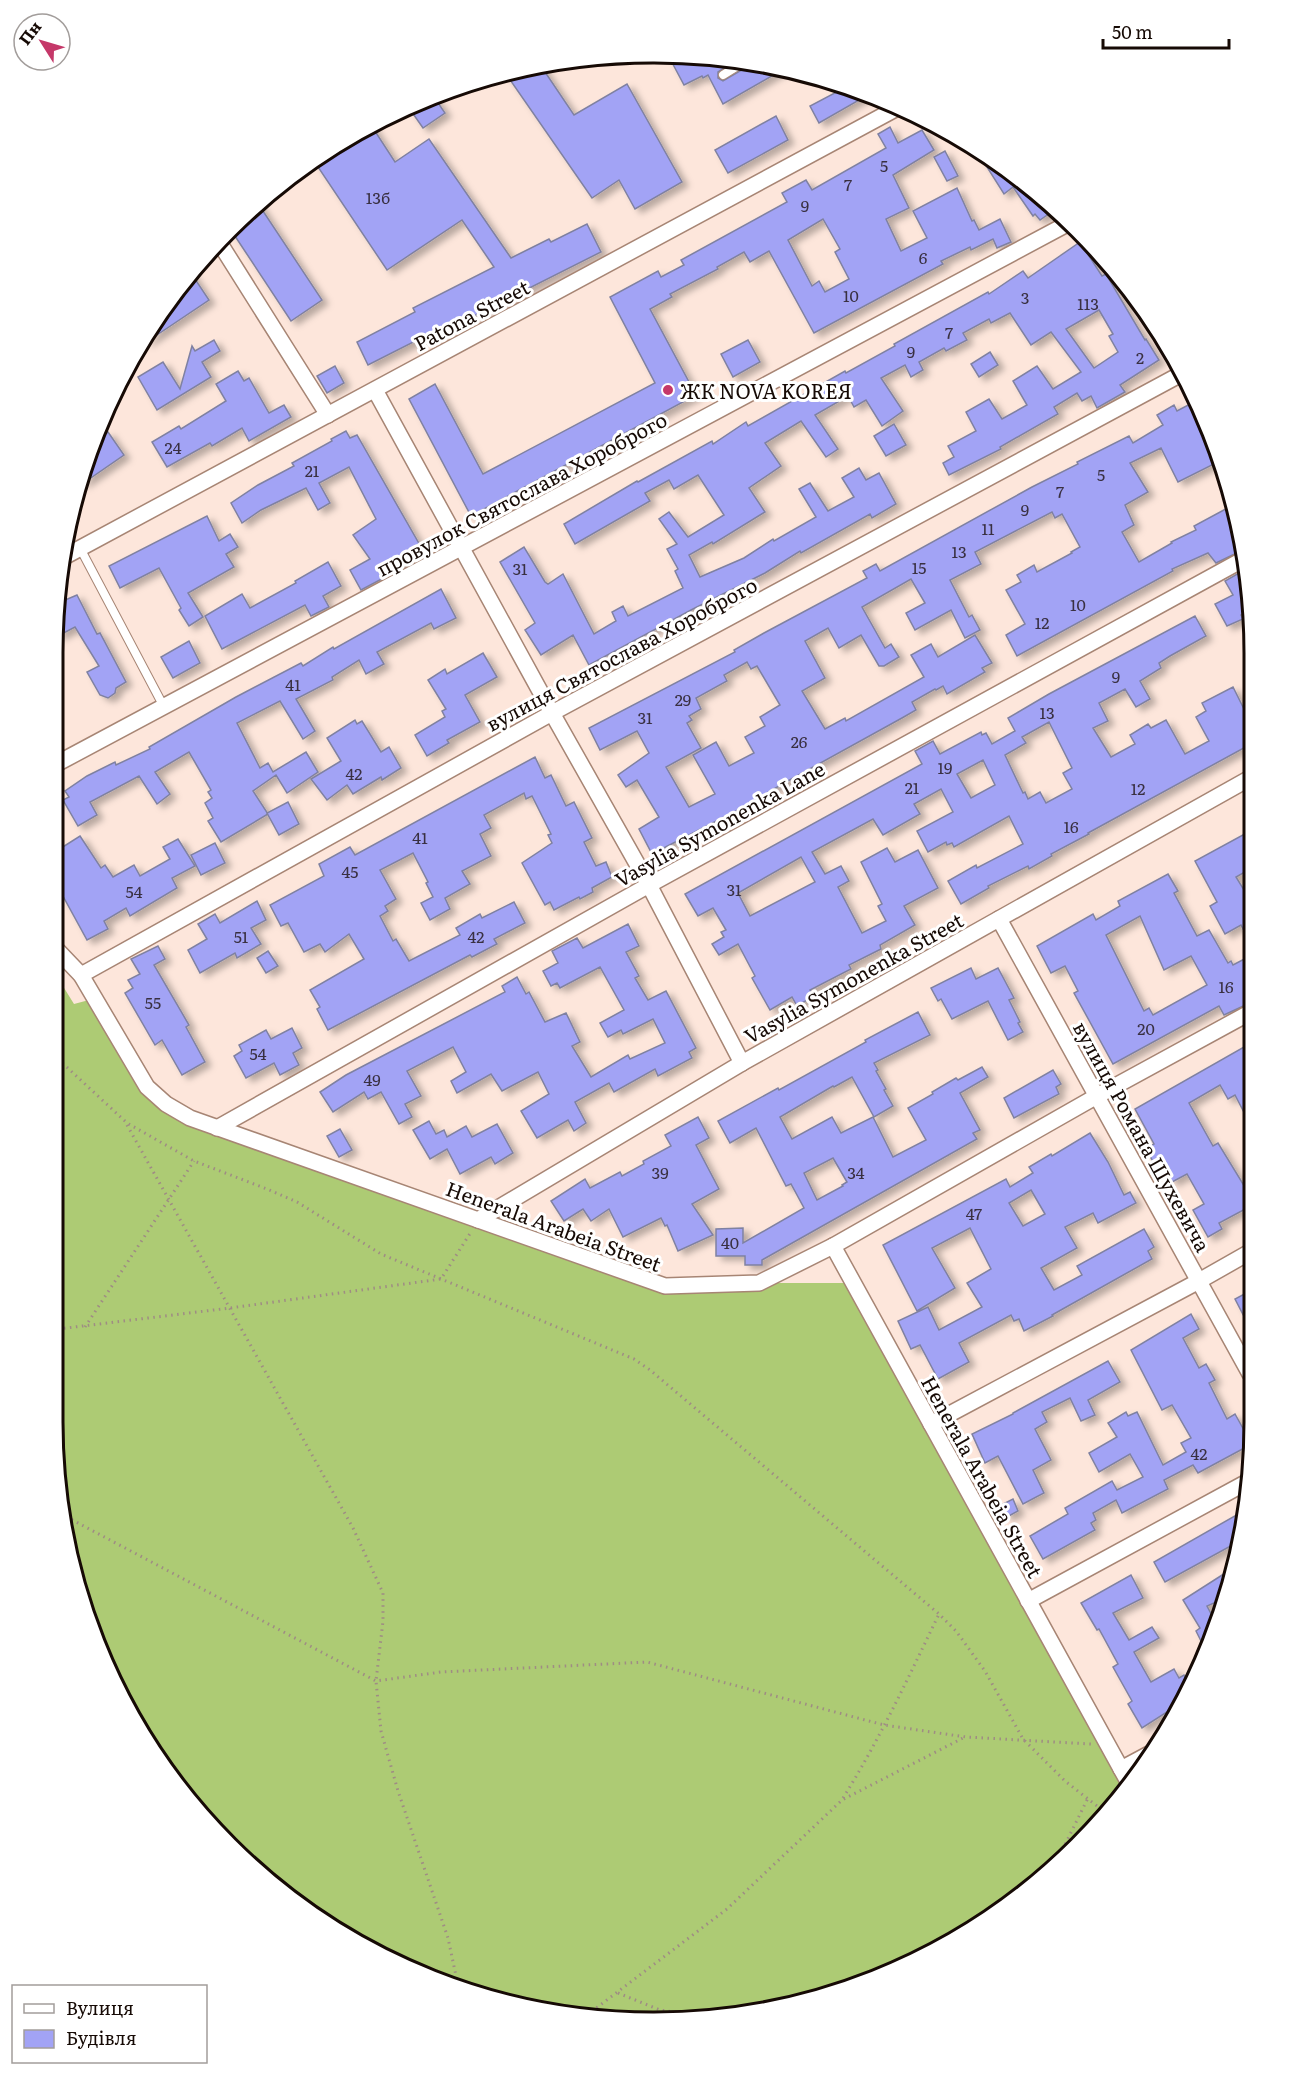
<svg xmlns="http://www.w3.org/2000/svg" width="1307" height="2075" viewBox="0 0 1307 2075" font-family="Literata,serif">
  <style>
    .forest { fill: #adcb74 }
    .building { fill: #a2a3f5; stroke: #7f81a1; stroke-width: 1.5; fill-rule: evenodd; filter: url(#shadow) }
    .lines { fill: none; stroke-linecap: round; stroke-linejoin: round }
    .lane-casing { stroke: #a78574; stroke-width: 10 }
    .street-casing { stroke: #a78574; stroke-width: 18 }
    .path { stroke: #9f8c84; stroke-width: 3; stroke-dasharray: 1.5 4.5; stroke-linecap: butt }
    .lane { stroke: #fff; stroke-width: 8 }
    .street { stroke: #fff; stroke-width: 15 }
    .poi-dot { fill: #c53869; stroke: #fff; stroke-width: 2 }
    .labels { text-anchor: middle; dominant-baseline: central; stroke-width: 6; stroke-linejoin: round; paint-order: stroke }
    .number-label { font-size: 16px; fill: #393041 }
    .street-label { font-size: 20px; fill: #160a05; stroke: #fff }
    .poi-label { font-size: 20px; fill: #160a05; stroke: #fff; text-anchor: start }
    .rim { fill: none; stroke: #160a05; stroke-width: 3 }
  </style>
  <defs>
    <filter id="shadow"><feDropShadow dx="6" dy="4" stdDeviation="3" flood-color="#0004"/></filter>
  </defs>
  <rect width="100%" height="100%" fill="#fde6db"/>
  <!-- forest -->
  <path class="forest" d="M58,972l3,11 13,21 15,-4 77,104 499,182 94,-3h94l277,505 -80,85 -63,48 -103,56 -75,25 -156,20 -116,-11 -77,-21 -107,-48 -66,-44 -59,-52 -74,-90 -70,-142 -26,-114z"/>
  <!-- building -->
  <g class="building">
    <path d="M693,54l42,7 -17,11v6l5,3 24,-14 3,-4 34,6 -61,35 -15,-29 -5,3 -1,-2 -18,9 -16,-30z"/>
    <path d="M541,66l33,49 53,-31 55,98 -47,27 -16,-29 -27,18 -86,-124z"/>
    <path d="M846,87l22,8 -49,28 -9,-17z"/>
    <path d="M434,97l11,16 -22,15 -14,-20z"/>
    <path d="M776,116l12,24 -60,33 -13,-23z"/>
    <path d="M371,125l24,37 34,-23 82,119 38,-19 2,3 36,-18 14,28 -173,87 -1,-4 -59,30 -11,-23 58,-30 -2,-4 81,-41 -32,-47 -75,50 -73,-109 39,-28z"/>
    <path d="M890,127l8,16 24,-13 12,20 -41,25 16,33 -23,11 15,32 26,-13 -14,-27 44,-23 15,33 2,-1 5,10 21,-11 11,23 -14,6 -4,-9 -22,11 -1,-3 -29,14 2,3 -129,69 -45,-82 -19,11 -6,-10 -27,15 1,2 -48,25 2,3 -22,12 46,86 -225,121 -62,-117 26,-15 48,90 172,-91 -45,-86 48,-26 3,6 23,-12 -3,-5 106,-58 -5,-9 24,-13 6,10 74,-42 -8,-14zM823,219l17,30 -5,3 14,27 -24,13 -6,-11 -7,5 -24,-46z"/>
    <path d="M945,151l13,25 -11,5 -13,-24z"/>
    <path d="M983,154l37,23 33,34 -13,9 -5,-6 -2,2 -20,-29 -9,7 -24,-38z"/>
    <path d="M257,202l65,98 -31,21 -60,-91z"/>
    <path d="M1080,242l22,34 4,-2 39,66 1,-1 13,21 -39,25 5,7 -28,16 -6,-12 -9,5 -5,-8 -23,14 4,7 -58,33 1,2 -52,26 -6,-12 11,-6 -6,-11 28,-15 -10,-19 23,-13 13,20 25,-14 -14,-24 24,-15 16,23 28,-17 -30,-40 -20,13 -21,-32 -19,10 -2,-4 -26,14 4,7 -21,11 -2,-3 -25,14 4,8 -12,7 -6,-12 -24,13 22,33 -21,15 -16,-26 -12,7 -6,-11 -33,19 23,34 -12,8 -25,-36 -36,22 16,23 -32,22 16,24 -52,32 -1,-2 -23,13 11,22 44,-19 29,-19 1,2 42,-24 -17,-28 11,-6 18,28 26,-14 -12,-19 17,-10 7,12 13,-7 17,31 -24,14 -2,-4 -69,39 -1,-2 -35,22 -72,36 -104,56 -16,-30 -32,20 -16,-25 10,-7 -35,-61 24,-15 21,35 3,2 15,-10 31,60 22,-13 -4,-9 11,-6 5,10 55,-28 -8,-17 3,-2 -11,-20 10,-5 -18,-25 10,-7 19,25 36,-22 -26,-40 -24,14 -5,-9 -24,13 5,8 -75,43 -11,-20 73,-43 1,1 74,-41 1,3 33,-22 2,4 97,-55 1,2 49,-27 -1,-2 94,-52 1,2 34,-23 5,7zM1099,310l14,24 -4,2 9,16 -24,16 -28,-39z"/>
    <path d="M191,273l18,27 -64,43 32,-56z"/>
    <path d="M214,340l6,11 -18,11 9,15 -54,33 -19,-33 25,-15 17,27 12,-43 3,5z"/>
    <path d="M748,340l12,22 -27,15 -12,-23z"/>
    <path d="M990,352l8,13 -19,12 -8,-13z"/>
    <path d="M335,366l9,17 -17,10 -10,-17z"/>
    <path d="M238,371l6,10 5,-3 20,35 15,-8 7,12 -42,24 -7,-13 -30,18 -2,-3 -43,24 -15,-25 27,-16 2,3 45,-28 -10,-17z"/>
    <path d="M1192,403l17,29 11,29 -42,21 -17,-34 -31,15 18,29 -23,13 9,20 -12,7 17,30 33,-19 -1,-1 25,-12 -2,-4 41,-22 8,46 -27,13 -8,-10 -36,16 1,2 -156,85 -11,-21 19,-11 -19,-34 15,-8 -4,-7 17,-10 3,7 35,-19 -1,-1 9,-5 -18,-33 -7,4 -3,-6 -77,40 6,12 -31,16 19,37 3,-2 8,15 -15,8 -14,-28 -36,20 -9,-17 19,-10 -14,-24 -49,28 23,41 6,-4 8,13 -15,9h-5l-18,-31 -22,13 -11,-20 -23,13 20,37 -23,13 23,38 20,-11 1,3 78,-44 -13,-22 20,-11 7,13 37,-22 17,28 -10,5 3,4 -38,22 -4,-8 -7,4 -1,-1 -23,13 4,8 -14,8 -116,64 -50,29 -84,43 -13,-25 20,-12 -22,-37 -11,7 -8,-12 31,-22 -12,-22 -37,19 -11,-22 146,-76 -1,-2 30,-17 103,-55 -4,-7 13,-7 4,7 152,-84 46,-23 -1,-2 52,-26 4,7 30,-18 -6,-10 17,-10 3,6zM747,662l4,7 6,-3 23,39 -20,12 5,9 -20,11 9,16 -25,13 -13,-24 -23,13 22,39 -26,13 -23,-40 35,-19 -14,-25 5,-3 -3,-4 12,-7 -5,-11 31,-17 -3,-6z"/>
    <path d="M894,424l12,21 -20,11 -12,-20z"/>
    <path d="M346,431l4,7 7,-3 64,112 -18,10 2,4 -14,8 2,4 -32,17 -11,-20 20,-11 -17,-24 23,-16 -27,-52 -30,16 11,20 -12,7 -12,-22 -45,22 -19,13 -11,-20 27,-18 36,-19 -2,-3 40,-22 -1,-2z"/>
    <path d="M108,432l16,23 -42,29 12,-43z"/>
    <path d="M207,516l12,25 11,-7 8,13 -12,7 8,13 -46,26 15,24 -14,9 -10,-16 2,-2 -22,-40 -39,20 -11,-22z"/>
    <path d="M328,562l13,24 -18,10 6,11 -18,9 -6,-11 -83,44 -17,-33 37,-22 8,14 46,-25 -1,-2z"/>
    <path d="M1246,569l6,40 -11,6 2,4 -16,7 -12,-22 18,-9 -8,-14z"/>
    <path d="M441,589l15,29 -22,11 -3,-6 -54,29 7,12 -18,10 -7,-14 -27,17 1,3 -37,19 19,32 -12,8 -23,-38 -43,22 23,45 8,-5 5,9 33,-20 12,20 -31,21 -11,-18 -23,16 15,23 -47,28 -13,-21 5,-3 -8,-15 7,-5 -4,-6 3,-2 -22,-38 -34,20 15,22 -13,10 -18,-28 -49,26 7,13 -19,11 -15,-26 6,-3 -4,-6 22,-15 28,-14 1,3 34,-16 -1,-2 87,-50 65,-34 2,3 30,-19 1,2z"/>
    <path d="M77,595l20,39 3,-1 26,49 -10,6 -1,5 -7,5 -8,-3 -13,-23 12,-6 -24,-39 -17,9v-33z"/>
    <path d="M1195,616l11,20 -36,20 -11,7 2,5 -21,13 10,18 -14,8 -11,-18 -26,14 9,18 -15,7 18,29 24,-13 -5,-9 18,-11 3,4 15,-8 19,34 24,-13 -13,-24 10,-6 -4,-8 31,-16 11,22 9,-4v38l-165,90 1,1 -38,20 1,2 -23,13 -1,-3 -40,20 1,2 -28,16 -13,-23 28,-16 1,3 46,-24 -14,-28 -55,31 -2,-4 -5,2 -1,-3 -18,10 -11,-21 36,-19 -12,-23 -27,15 6,10 -37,21 -10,-16 -61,33 13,22 16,-8 8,15 -11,6 24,46 24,-12 -8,-15 4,-2 -21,-42 26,-14 8,14 23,-12 20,38 -34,18 11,19 -35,20 1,4 -32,16 2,4 -41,21 4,6 -17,10 -5,-9 -22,13 -18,-32 3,-2 -17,-32 -19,11 -7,-11 12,-7 -3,-5 5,-2 -13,-22 -15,8 -13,-22 237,-130 -7,-13 18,-10 7,13 41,-22 1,3 4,-2 6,11 23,-13 -7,-13 41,-24zM1049,722l23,46 -9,5 9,16 -26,14 -6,-11 -12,7 -3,-7 -2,1 -18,-38 21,-12 -4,-6zM983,760l12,25 -24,13 -14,-24zM801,857l14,25 -65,34 -12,-23z"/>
    <path d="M189,641l11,22 -27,15 -12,-21z"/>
    <path d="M483,653l14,24 -32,18 15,27 -33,18 2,3 -22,13 -12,-21 30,-18 -3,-6 4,-2 -18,-29 17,-11 2,5z"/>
    <path d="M355,720l2,4 5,-3 19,31 8,-5 12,21 -19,12 -1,-3 -28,17 -6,-9 -20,15 -16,-21 30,-18 -14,-23z"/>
    <path d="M535,757l10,21 6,-3 15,31 8,-4 18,36 -8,4 12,24 10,-4 6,15 -20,11 1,4 -13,7 -1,-2 -25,13 -4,-8 -5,3 -23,-42 30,-20 -4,-8 3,-1 -19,-38 -6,3 -2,-6 -40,22 7,13 -11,6 11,22 -29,15 8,13 -25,14 5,11 -20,11 -9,-17 12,-6 -7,-14 2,-1 -15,-29 -33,17 16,29 -11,7 3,5 -8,5 13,25 3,-2 13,22 51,-26 -4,-7 24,-14 2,4 32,-16 11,21 -31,16 3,5 -25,13 -2,-2 -142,75 -11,-21 3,-2 -10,-17 54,-31 -15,-25 -24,18 -5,-8 -16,8 -16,-29 -7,3 -11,-21 54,-29 -5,-12 31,-17 5,8z"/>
    <path d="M288,802l11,22 -20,11 -12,-22z"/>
    <path d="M1252,830v38l-16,9 16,26v44l-11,-22 -16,9 -15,-28 7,-4 -22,-41z"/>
    <path d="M80,836l21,32 4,-3 8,12 21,-12 6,11 30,-17 -7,-12 15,-8 17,27 -23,12 5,10 -47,28 -4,-8 -22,13 4,8 -21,11 -29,-53v-37z"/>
    <path d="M215,843l10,20 -24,12 -10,-20z"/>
    <path d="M1168,874l10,17 -4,2 23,43 12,-6 19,33 3,-2 2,4 19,-10v47l-28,13 -5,-9 -106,58 -39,-71 4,-2 -13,-25 -14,7 -14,-27 56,-32 3,6 24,-14 -2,-5zM1140,916l24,54 27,-14 16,29 -54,30 -4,-7 -5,3 -38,-76z"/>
    <path d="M257,901l9,19 -15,8 10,16 -24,14 -2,-5 -35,20 -12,-23 19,-11 -9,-15 17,-10 5,9z"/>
    <path d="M628,924l11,22 -13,6 13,24 -4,2 13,22 18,-9 30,57 -7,4 3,6 -34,18 -3,-7 -41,23 -5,-9 -34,19 11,21 -12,8 -6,-11 -31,18 -16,-27 28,-17 -11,-22 -36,19 -11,-17 -34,19 -6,-12 15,-9 -13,-25 -46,24 14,25 -16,8 7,13 -13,7 -18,-32 -13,7 -4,-7 -31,20 -13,-20 26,-17 159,-83 -3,-6 15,-9 9,17 3,-2 16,30 21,-9 14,29 -8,4 19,31 37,-22 2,4 35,-16 -12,-24 -30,15 -2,-4 -13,7 -8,-14 24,-13 -24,-43 -40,21 -3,-5 -6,3 -8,-15 15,-8 -6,-12 25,-13 6,10z"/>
    <path d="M158,946l7,13 -11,6 35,60 -3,2 19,35 -23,13 -20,-35 -7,5 -30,-52 8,-5 -5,-8 12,-6 -9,-15z"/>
    <path d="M268,951l10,15 -12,7 -9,-15z"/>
    <path d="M971,968l5,11 22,-11 16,30 -5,2 11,22 -2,1 5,9 -15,8 -20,-39 -36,18 -11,-20 -3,2 -7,-13z"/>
    <path d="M918,1012l12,23 -56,28 4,7 -2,1 10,18 -2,1 9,16 -19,11 -22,-40 -18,10 -1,-1 -53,31 12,22 40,-22 9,16 32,-16 20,40 33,-17 -18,-32 25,-14 -1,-2 24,-14 2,2 24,-13 6,10 -28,16 20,37 -7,3 4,6 -215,121v5h-17v-9h-29v-27l27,-1v15l61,-35 -13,-24 -5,2 -30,-58 -26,15 -12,-22 60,-33 1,2 87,-48 -1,-2zM833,1158l14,24 -5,3 1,1 -26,14 -13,-27z"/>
    <path d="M292,1028l10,20 -9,5 6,12 -19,10 -6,-12 -28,15 -12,-22 8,-5 -3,-6 27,-15 5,9z"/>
    <path d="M1251,1043v83l-16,-31 -7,4 -8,-14 -31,18 24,43 5,-3 33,54v9l-32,17 3,6 -14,8 -15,-27 11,-6 -17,-30 -15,8 -6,-11 -6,3 -14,-25 8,-5 -19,-35z"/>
    <path d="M1053,1070l8,14 -5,3 3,7 -45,24 -10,-20z"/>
    <path d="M698,1117l11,21 -13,7 23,44 -27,15 21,31 -35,16 -11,-26 -2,1 -4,-8 -38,19 -14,-28 -18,12 -8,-12 -19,12 -13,-20 34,-22 5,9 30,-16 2,4 22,-12 -1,-3 28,-15 -6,-11z"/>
    <path d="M429,1121l7,13 8,-4 3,7 19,-11 6,11 25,-13 16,29 -18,11 -4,-7 -31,17 -13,-25 -17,10 -17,-29z"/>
    <path d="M340,1129l12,21 -13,7 -12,-21z"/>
    <path d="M1090,1133l18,29 16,33 6,-3 6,11 -38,20 -5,-10 -28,14 12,21 -36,20 13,22 28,-15 -5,-9 67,-37 10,18 -6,4 4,8 -100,56 1,1 -29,15 -5,-12 -5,2 -3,-6 -52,28 10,19 -31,17 -18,-34 -9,4 -13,-28 30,-14 11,23 43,-23 -15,-24 24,-14 -21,-41 -38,20 23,40 -38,23 -34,-66 123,-66 4,8 23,-14 -4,-6 22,-13 1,2zM1031,1190l14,24 -22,12 -14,-23z"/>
    <path d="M1250,1291v37l-15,-29z"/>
    <path d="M1191,1314l8,15 -16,9 16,30 7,-4 9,16 -6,3 18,36 8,-5 15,27v4l-52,28 -5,-8 -29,15 4,9 -46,24 -6,-13 -23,13 3,7 -5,3 4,7 -52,29 -13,-23 38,-22 -3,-6 47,-27 5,9 26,-13 -13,-23 -31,18 -10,-19 28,-16 -9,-14 18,-11 2,4 9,-4 26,53 23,-13 -5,-9 10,-5 -19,-33 -10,5 -31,-60z"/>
    <path d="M1108,1361l12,21 -32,18 7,15 -14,6 -11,-23 -28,14 5,10 -12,7 16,31 -18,10 11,23 -21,11 -25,-48 -13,7 -13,-29 41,-20v-1z"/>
    <path d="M1013,1499l5,12 -11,6 -6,-12z"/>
    <path d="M1247,1509l-9,33 -73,40 -11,-20z"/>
    <path d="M1230,1570l-7,29 -16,7 8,15 2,-2 -6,25 -2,-3 -6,4 -7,-14 4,-3 -17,-28z"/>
    <path d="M1131,1575l12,23 -30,15 16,27 23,-13 7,11 -25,14 17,30 23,-13 5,9 5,-3 5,10 -11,20 -36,23 -14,-24 4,-3 -19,-34 5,-3 -19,-35 -2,1 -16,-27z"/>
  </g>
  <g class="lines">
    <!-- lane casing -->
    <g class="lane-casing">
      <g id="lane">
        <path d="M723,75l21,-13"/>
        <path d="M80,548l84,159"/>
      </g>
    </g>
    <!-- street casing -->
    <g class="street-casing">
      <g id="street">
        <path d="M219,242l109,173"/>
        <path d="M375,390l177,323 97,172 93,178"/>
        <path d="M62,558l837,-451"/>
        <path d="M58,763l1009,-539"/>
        <path d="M999,919l251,455"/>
        <path d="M58,951l23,24 66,112 19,17 24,14 475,168 94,-3 74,-37 264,-150 154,-84"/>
        <path d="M81,975l471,-262 631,-340"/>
        <path d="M217,1128l432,-243 595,-326"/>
        <path d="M478,1220l264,-157 510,-286"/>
        <path d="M833,1246l298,541"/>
        <path d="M931,1424l268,-143 51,-29"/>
        <path d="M1028,1601l221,-120"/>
        <path d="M1121,1769l28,-15"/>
      </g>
    </g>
    <!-- path -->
    <g class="path">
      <path d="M58,1059l69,64 67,38 73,28 30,13 84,52 253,105 16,11 289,244 17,17 29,40 38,68 42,42 41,32"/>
      <path d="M127,1125l226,403 30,65v28l-7,60 5,50 17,60 50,147 11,52"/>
      <path d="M85,1327l109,-166"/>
      <path d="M58,1329l172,-21 211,-29 30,-47"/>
      <path d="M61,1514l315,167 65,-9 206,-10 237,63 82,12 125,7"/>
      <path d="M843,1798c37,-59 66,-122 96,-184"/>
      <path d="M1052,1871l36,-73"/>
      <path d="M618,1993l42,17 44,6"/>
      <path d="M588,2016l3,-4 136,-103 115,-109 123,-63"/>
    </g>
    <!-- lane -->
    <use href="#lane" class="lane"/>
    <!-- street -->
    <use href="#street" class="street"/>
  </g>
  <!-- markers -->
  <circle class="poi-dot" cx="668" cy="390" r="6"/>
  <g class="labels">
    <!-- number labels -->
    <g class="number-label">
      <text x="884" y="165">5</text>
      <text x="848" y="184">7</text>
      <text x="378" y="197">13б</text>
      <text x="805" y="205">9</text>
      <text x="923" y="257">6</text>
      <text x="851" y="295">10</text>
      <text x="1025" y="297">3</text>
      <text x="1088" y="303">113</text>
      <text x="949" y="332">7</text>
      <text x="911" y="351">9</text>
      <text x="1140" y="357">2</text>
      <text x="173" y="447">24</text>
      <text x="312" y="470">21</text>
      <text x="1101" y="474">5</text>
      <text x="1060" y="491">7</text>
      <text x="1025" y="509">9</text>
      <text x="988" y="528">11</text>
      <text x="959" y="551">13</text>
      <text x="919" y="567">15</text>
      <text x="520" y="568">31</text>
      <text x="1078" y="604">10</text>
      <text x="1042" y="622">12</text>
      <text x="1116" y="676">9</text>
      <text x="293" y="684">41</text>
      <text x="683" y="699">29</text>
      <text x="1047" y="712">13</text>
      <text x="645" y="717">31</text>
      <text x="799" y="741">26</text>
      <text x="945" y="767">19</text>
      <text x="354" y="773">42</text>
      <text x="912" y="787">21</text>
      <text x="1138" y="788">12</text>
      <text x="1071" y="826">16</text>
      <text x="420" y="837">41</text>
      <text x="350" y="871">45</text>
      <text x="734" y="889">31</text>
      <text x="134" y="891">54</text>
      <text x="241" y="936">51</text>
      <text x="476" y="936">42</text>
      <text x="1226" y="986">16</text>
      <text x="153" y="1002">55</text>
      <text x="1146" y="1028">20</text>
      <text x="258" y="1053">54</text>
      <text x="372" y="1079">49</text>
      <text x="660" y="1172">39</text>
      <text x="856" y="1172">34</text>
      <text x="974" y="1213">47</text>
      <text x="730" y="1242">40</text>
      <text x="1199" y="1453">42</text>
    </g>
    <!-- street labels -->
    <g class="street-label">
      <text transform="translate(471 314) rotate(-28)">Patona Street</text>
      <text transform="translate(521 493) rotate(-28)">провулок Святослава Хороброго</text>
      <text transform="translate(621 653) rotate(-28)">вулиця Святослава Хороброго</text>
      <text transform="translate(719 823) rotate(-29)">Vasylia Symonenka Lane</text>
      <text transform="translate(853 977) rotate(-29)">Vasylia Symonenka Street</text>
      <text transform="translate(1143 1136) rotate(61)">вулиця Романа Шухевича</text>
      <text transform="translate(554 1225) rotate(20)">Henerala Arabeia Street</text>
      <text transform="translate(983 1476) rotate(61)">Henerala Arabeia Street</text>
    </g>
    <!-- poi labels -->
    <g class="poi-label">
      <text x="680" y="390">ЖК NOVA KOREЯ</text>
    </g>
  </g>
  <!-- crop -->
  <path d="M0 0H1307V2075H0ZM653 63H654A590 590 0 0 1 1244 653V1422A590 590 0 0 1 654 2012H653A590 590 0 0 1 63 1422V653A590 590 0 0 1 653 63Z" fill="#fff" fill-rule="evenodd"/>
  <path class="rim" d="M653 63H654A590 590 0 0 1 1244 653V1422A590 590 0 0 1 654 2012H653A590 590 0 0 1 63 1422V653A590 590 0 0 1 653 63Z"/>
  <!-- legend -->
  <rect x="12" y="1985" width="195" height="78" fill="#ffffff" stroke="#a29d9b" stroke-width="1.5"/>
  <rect x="24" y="2004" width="30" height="9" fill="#ffffff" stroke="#a29d9b" stroke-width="1.5"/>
  <text x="66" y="2015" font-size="18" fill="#160a05">Вулиця</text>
  <rect x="24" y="2030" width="30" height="18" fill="#a2a3f5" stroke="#a29d9b" stroke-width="1.5"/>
  <text x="66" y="2045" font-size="18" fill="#160a05">Будівля</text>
  <!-- north arrow -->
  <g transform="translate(42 42) rotate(307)"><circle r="28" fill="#ffffff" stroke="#a29d9b" stroke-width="1.5"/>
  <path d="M0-4.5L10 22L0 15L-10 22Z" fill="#c53869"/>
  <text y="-9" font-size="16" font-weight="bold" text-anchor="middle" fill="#160a05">Пн</text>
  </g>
  <!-- scale -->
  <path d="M1103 39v9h126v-9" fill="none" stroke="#160a05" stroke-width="3"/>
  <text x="1112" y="39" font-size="18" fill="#160a05" stroke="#ffffff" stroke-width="4.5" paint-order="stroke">50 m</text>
</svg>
